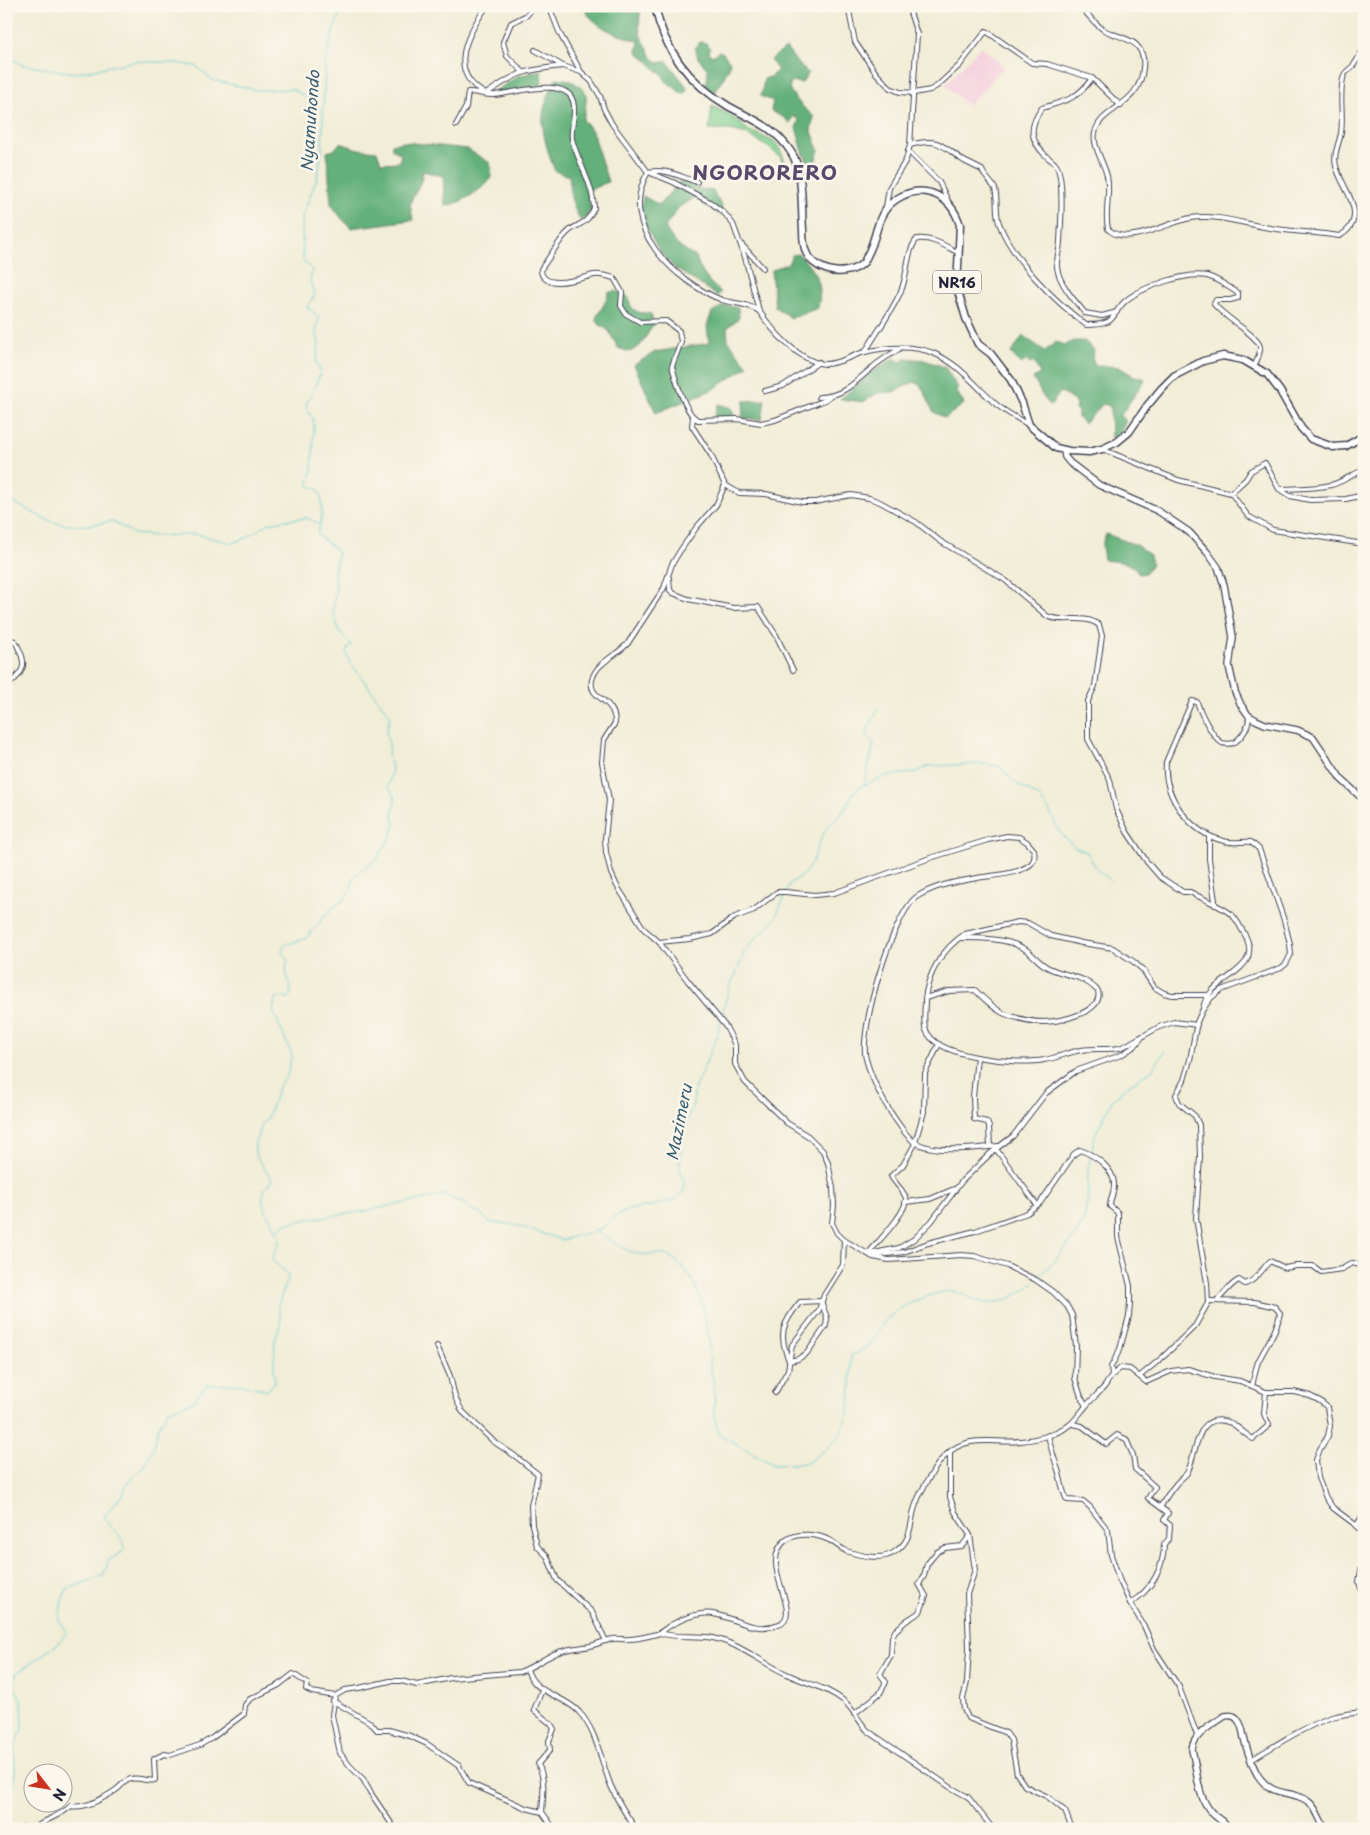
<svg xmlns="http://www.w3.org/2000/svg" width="1370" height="1835" viewBox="0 0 1370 1835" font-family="'Playpen Sans',sans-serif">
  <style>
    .built { fill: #f4cfdd }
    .green { fill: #7bcd8f; stroke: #4e7865 }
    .forest { fill: #64b07a; stroke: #43695a }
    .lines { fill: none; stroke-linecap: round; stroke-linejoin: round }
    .stream { stroke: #5dcad3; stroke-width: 1 }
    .minor-casing { stroke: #414052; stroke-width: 6 }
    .secondary-casing { stroke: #414052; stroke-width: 8 }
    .primary-casing { stroke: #414052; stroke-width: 9 }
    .minor { stroke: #fff; stroke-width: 4 }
    .secondary { stroke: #fff; stroke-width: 5.5 }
    .primary { stroke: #fff; stroke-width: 6 }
    .labels { text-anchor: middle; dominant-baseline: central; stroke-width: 5; stroke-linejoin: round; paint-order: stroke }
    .shield { fill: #fbf7ec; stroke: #636270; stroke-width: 1 }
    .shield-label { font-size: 14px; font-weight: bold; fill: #22223b }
    .water-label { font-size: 16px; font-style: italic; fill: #375d70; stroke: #fbf7ec }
    .district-label { font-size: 20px; font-weight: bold; letter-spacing: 1px; fill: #584a6d; stroke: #fbf7ec }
  </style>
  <rect width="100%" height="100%" fill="#fbf7ec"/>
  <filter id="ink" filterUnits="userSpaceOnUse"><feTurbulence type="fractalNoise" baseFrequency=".02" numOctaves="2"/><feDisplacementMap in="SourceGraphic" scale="10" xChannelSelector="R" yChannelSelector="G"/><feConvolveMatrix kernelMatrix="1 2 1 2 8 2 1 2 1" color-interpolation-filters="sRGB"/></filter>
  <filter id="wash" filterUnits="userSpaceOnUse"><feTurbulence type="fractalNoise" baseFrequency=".0096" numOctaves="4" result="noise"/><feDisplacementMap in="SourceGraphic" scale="20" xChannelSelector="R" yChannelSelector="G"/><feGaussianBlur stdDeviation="1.12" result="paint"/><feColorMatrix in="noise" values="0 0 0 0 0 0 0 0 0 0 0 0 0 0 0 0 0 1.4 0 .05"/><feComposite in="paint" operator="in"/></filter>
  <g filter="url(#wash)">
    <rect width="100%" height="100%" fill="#f2edd7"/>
    <!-- built -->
    <path class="built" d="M981,46l23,21 -36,39 -23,-21z"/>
    <!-- green -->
    <path class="green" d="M712,106l18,9 18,15 27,12 6,9 8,22 -3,2 -5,-17 -9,-8 -25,-16 -17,-4h-21z"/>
    <!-- forest -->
    <g class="forest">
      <path d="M588,6h53c-1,9 -3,21 0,30 3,7 8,13 11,22l7,5 8,-2 20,26 -1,5 -4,2 -16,-13 -6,-10 -2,1 -10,-11 -11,-9 2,-11c-21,-6 -39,-11 -53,-29z"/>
      <path d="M700,42l6,1 4,5 -1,5 4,3 6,-5 4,2 7,9 -1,6 -15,27 -10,-8 3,-6 1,-11 -10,-12 -3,-11z"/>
      <path d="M786,48l9,12 13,13 -6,10 -10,-2 -3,8 11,15 14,13 -3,12 8,21 -3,9v4l-7,1c-8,-12 -8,-22 -13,-36l3,-8 -6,-4 -3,7 -7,-6 -12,-6 2,-10 -13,-5 2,-5 2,-12 6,-2 8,-7 -8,-10z"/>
      <path d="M541,70l1,15 -43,8 -5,-1 24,-16z"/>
      <path d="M556,78c13,1 21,4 30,15v10l-3,17 9,11 16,51 -21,9 4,18 -5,9 -6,2c-4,-8 -7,-15 -9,-23 -2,-7 0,-13 -2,-21l-14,-5c-6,-14 -14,-40 -12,-55 0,-10 9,-28 13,-38z"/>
      <path d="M404,142l63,7 23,14c1,5 3,11 0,16 -7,11 -32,26 -45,27l-2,-30 -20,-5 -1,8 -12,24 3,17 -62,8 -9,-9 -11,-15 -4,-52 7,-2 6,-7 18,6 19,2 4,12 18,-1 2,-8 -9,-5v-5z"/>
      <path d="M681,180l15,8 17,3 9,16v9l-27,-18 -16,9 -14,20c8,15 16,23 31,30 5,16 12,25 25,35l-3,4 -42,-27 -15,-15 -17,-31 -3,-12 2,-15 16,9z"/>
      <path d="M799,254c7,7 17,20 20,30 2,8 0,16 -1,24l-27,10 -16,-11 -4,-36 7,-4 10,-3 4,-9z"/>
      <path d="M614,291c24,5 9,11 22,20 5,3 10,1 15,3l3,10 -14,22 -10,6 -12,-4 -9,-17 -10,-7 -3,-6c4,-8 11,-16 12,-25z"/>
      <path d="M725,305l13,3 1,10 -12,10 1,12 20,26 -34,23 -58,24 -22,-48 21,-13 54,-9 -2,-17 5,-14z"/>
      <path d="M1023,336l22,15 11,-9 9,3 9,-4h11l9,9 -2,9 3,6 24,2 15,9 10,2 1,2 -25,36 6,5 -5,11 -10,8 -1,-34 -7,-2 -19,20 -6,-6v-6l-3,-3 1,-3 -2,-5 -14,-9 -9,14 -5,-4 -13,-24 7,-4 -6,-12 -4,2 -3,-4 -6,4 -10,-11z"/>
      <path d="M894,358l6,4 7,-4 17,2 21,7 13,21 -2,2 8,14 -19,14c-3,-2 -9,-4 -11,-6 -7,-9 -8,-26 -20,-30l-21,10 -15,1 -15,9 -23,-3 29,-25z"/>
      <path d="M765,400l-3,20 -20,-2 2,-17z"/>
      <path d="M718,404l14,4 2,4 -2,6h-18z"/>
      <path d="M1106,534l30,11 14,10 2,9 -7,9 -6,1c-6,-13 -22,-12 -35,-14l-2,-15z"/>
    </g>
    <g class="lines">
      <!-- stream -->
      <g class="stream">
        <path d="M6,56l17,9 53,8 60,-12 39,2 21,3 16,14 45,10 35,-1 17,10 13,13"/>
        <path d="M6,499c17,7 33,19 51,24 18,5 38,2 55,-2l22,13 28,2 34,-2 36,9 16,-6 19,-13 17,-4 23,-2 13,6"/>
        <path d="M865,785l21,-9 31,-4 12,-6 55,-2 14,2 19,18 22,13 10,13 11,23 16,15 11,4 9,16 15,13"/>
        <path d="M721,1018l9,-33 6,-11 8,-21 9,-12 21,-20 16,-38c25,-12 23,-28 33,-49 6,-11 17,-16 23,-27 6,-11 5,-15 18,-22l10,-41 -6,-6 -1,-7 11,-22"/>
        <path d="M277,1231l8,-7 12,-3 69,-10 77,-16 18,7 11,8 9,4 8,8 26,3 47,15 39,-11 12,-11 15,-8 34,-6 15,-5 6,-7 2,-7 -6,-19 7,-41 7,-20 2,-18 22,-50 3,-15"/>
        <path d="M595,1231c15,9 28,19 44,23 10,2 21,-3 30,2 29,17 36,54 40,84 1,9 0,18 1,27 1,6 4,12 4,18 2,20 -2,29 5,49l55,31 33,-2 19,-14 14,-15 9,-24 2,-21v-33c9,-5 18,-10 24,-19 4,-6 7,-14 13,-19 13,-12 30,-19 47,-24 24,-8 26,3 47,8 19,4 39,-8 52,-20"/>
        <path d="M1037,1279l21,-22 19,-24 7,-13 4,-24v-27l7,-34 18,-36 13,-12 26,-17 13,-19"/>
        <path d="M6,1803l6,-10 3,-26 -1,-21 9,-17 -1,-29 -8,-12 2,-14 44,-32 7,-11 -8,-11 3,-20 5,-11 36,-13 6,-16 12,-7 4,-6c-4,-16 -15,-16 -21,-30l20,-25 4,-10 15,-13 11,-22 4,-19 10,-17 26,-10 12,-16c22,-1 41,-2 61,6l8,-9 -1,-16 1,-26 6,-16 -3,-19 10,-26 -1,-6 -15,-13c1,-6 7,-12 7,-19 -2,-24 -31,-36 -7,-61 -6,-12 -20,-23 -17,-37 2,-8 6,-11 7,-20l5,-4 12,-34 8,-9 5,-21 -19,-44 2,-12 4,-2 9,1 3,-4c-1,-14 -8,-20 -3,-35l-6,-7 2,-7 21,-6 28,-32 11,-7 7,-12 2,-9 7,-8 16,-11 15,-23 4,-14c-7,-16 8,-20 -7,-36l4,-18 -4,-15 2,-5 -4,-16 4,-17 -42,-57 -2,-8 5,-6 -12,-14 -6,-20 3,-25 -2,-13 4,-21 -21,-18c5,-12 7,-31 2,-44l-11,-5 4,-13 2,-45 -1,-9 -5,-6 -2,-8 8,-15 7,-18 -5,-7 3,-21 -3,-12 3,-14 -12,-10 8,-12 -5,-14 2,-11 -7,-7 -2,-4 -1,-42 15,-39 5,-27 3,-88 8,-31 10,-26"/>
      </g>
    </g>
  </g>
  <g filter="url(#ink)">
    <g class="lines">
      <!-- minor casing -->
      <g class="minor-casing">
        <g id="minor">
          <path d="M551,6l1,8 8,20 21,38 10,9 9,15 4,13 8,15 36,48 25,10 37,20 15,12 8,10 12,33 14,54"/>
          <path d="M848,6l7,36 21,31 14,15 10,4 14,1 16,-3 7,-4 23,-21 26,-34 46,32 15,1 45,14 29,28"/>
          <path d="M1080,6c7,8 15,18 24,24 9,5 29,9 34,17 5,6 6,14 5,21 -3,39 -43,39 -48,65 -3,12 9,30 12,43 4,18 -3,35 1,53 18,19 62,-8 83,-11 27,-4 53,6 79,10 23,4 46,4 69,8 9,-4 16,-13 15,-24 -1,-16 -14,-30 -18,-46 -3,-12 3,-22 5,-33 3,-19 -3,-40 3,-58 2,-4 5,-5 8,-8 5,-5 8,-13 12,-19"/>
          <path d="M535,50l28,16 18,6"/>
          <path d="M523,72l-16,-16 -4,-14 8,-19 16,-8 7,-9"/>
          <path d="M1092,78c-14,21 -27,23 -50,30 -13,18 -13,31 3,47 5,5 11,7 13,14 6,16 3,54 2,72 0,8 -4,18 -3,26 2,17 18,34 28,46l17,3 15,-4"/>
          <path d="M486,94c-40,-21 -19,-60 1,-88"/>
          <path d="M486,94c31,-22 39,-24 77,-28"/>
          <path d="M456,125l10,-18 2,-15c8,0 17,3 26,3 18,-1 71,-19 79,6 4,13 -3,26 -1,38 6,23 21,45 22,69 -9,20 -16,13 -28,26 -9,10 -17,24 -25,35 0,23 40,9 53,6 7,-1 13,1 20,3l8,14 -1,14 5,8 14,8 26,-1 13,10 2,11 -9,24c4,15 13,48 26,54l39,-1 24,4 14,-3 50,-20 4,-3"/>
          <path d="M910,145c29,-8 31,0 54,16 6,3 12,6 18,9 3,8 10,12 13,19 3,9 0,23 4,34 14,38 56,78 87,102 36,0 22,-12 43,-27 17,-12 57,-26 78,-22 11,3 21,11 31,17v5l-8,2h-14l-2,4c9,13 45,32 46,43 1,5 -3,13 -5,18"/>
          <path d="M908,151l31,31 9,19"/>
          <path d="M697,182c-17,-5 -30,-14 -49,-10 -32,54 27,110 74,128 13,4 26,3 37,11 13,19 40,51 66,53 15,0 27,-9 40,-12 21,-5 48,-7 68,1 27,11 42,33 64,52 10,8 21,14 32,20"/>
          <path d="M886,207l3,-19 17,-28 4,-15 7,-111 -9,-28"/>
          <path d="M742,245l21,23"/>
          <path d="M865,352c12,-20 26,-39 36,-61 7,-16 5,-39 16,-52 15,-2 28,7 42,14"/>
          <path d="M765,391l18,-5 36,-24"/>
          <path d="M819,397c24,0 37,-16 54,-30 8,-7 17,-12 26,-18"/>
          <path d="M693,417l-1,9 19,29 14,30 14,8 27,1 36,8h13l36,-7 18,3 11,4 36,20 24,19 65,39 42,36c16,8 36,-3 52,9l3,11 -7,50 -7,15v38l22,41 6,29 11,23 20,30 13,15 23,15h7c13,7 29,13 41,22 6,5 9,13 13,19 23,41 -36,41 -41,76"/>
          <path d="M1102,449l76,31 53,13 17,23 25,14 91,14"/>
          <path d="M725,485l-9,20 -20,23 -16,23 -8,13 -8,24 -36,55c-11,13 -32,19 -36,37 -4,20 23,17 23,43l-11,17 -2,22 7,38 -4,39 1,13 5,21 6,13 27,43 15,13 29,39 38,46 9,18v19l10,18 42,41 21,13 15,15 5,12 5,25 1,18 -2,17 5,10 7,7 29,17 16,3 72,-5 13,1 33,10 29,14 17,12 14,14 5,9 4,31 -1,32 6,19 5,9"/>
          <path d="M1280,489c17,-1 35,0 51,-4 12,-3 21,-11 33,-15"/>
          <path d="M1231,493l15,-14 5,-8 14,-8 14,26 11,7 20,4 36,-1 18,-4"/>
          <path d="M669,578l1,12 3,3 15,6 45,9 25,-1 18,28 17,35"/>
          <path d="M6,639l9,2c13,24 11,29 -9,46"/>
          <path d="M1209,837v22l6,42v4"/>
          <path d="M659,942l31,-3 22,-5 23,-17 19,-7 23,-18h8l30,3 19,-2 96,-35 58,-18 19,-4 12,1 8,5 7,8c1,5 1,10 -3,14 -13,10 -33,11 -48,13 -22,4 -45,7 -65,19 -25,15 -60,136 -52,163 7,25 22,51 37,71 3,5 9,9 12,14l-12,21 -12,11c3,7 14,15 15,23 0,15 -29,43 -38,55"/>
          <path d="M925,998l24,-7 26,-1c9,9 19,19 30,24 11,4 27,8 38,8 15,0 61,-9 55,-31 -15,-16 -30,-14 -49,-23 -9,-4 -15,-13 -24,-19 -18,-11 -44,-11 -65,-11"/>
          <path d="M1143,1036c-8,3 -15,10 -24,12 -12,2 -25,0 -38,2 -12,2 -24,8 -37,10 -26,5 -101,-2 -116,-26 -6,-9 -3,-23 -3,-33 2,-27 17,-52 40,-67l53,-12 10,1 23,13 31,7 31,5 21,14 9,8 11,17 10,6 8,2h36"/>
          <path d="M939,1044l-14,29 -1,39 -9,30c18,12 62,6 83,4"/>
          <path d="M977,1057l-4,40 1,22 13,3 2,5 1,20"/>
          <path d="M996,1149l41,56"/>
          <path d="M905,1202l25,-3 24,-10"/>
          <path d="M869,1254l30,-6 15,-9 17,-17 31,-41 30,-29 21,-16 33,-43 30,-22 45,-16 14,-9 8,-10 16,-9 15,-5 23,3"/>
          <path d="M871,1256l33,-4 24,-9 47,-12 52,-18 13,-10 34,-49 6,-4c15,5 35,19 34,36 0,7 -4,13 -4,20l8,7v24l12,49v17l-1,13 -9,33 -9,18 1,8"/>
          <path d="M1217,1300c8,-6 13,-16 22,-20l6,4c11,-3 17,-15 25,-23l15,7 11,-2h17l8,6 21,-3 10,-6 12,3"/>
          <path d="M1208,1301l47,1 20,5 5,6c-3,19 -14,32 -22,49 -3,8 -4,16 -6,24"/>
          <path d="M822,1304l5,14 -1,8 -19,27 -9,6 -9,2c-11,-27 -7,-37 11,-59l22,-1"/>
          <path d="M437,1346l13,30 5,21 7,14 31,30 22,15 23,18 -7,32 1,19 5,21 10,10 10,24 35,32 14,29"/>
          <path d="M1140,1376l23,-19 32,-31 13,-23 -1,-20 -11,-65 4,-61 -1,-32 -4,-9 -16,-13 -3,-8 8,-15 6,-20 7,-38 6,-13 8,-11 10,-8 60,-22 5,-4 5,-10 -1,-10 -6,-24 -25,-71 -8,-7c-9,-1 -19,2 -27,-1 -34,-8 -61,-44 -58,-79l26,-61 5,1c3,10 16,36 25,41 4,1 8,1 12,0 9,-7 15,-16 15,-27"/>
          <path d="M775,1393l13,-23 4,-25 27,-35 5,-15 19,-30 1,-25"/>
          <path d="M1073,1424l9,2 24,18 11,-9 9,4 7,16 2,14 20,18 -7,11 20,15 -4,7 6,5 -1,14 -5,5c0,24 -13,47 -34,59"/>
          <path d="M1048,1435c3,15 7,25 11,38 3,10 3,18 8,27l16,1 7,6 18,23 3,25 8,24 11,24 14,23 10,23 25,38 18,48"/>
          <path d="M950,1452v45l5,15 15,23 5,35 -8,24 2,54 -2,34 -4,17 1,10 4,9 38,15 5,7 6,34 8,12 23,11 17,14 7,18"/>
          <path d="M1161,1506c4,-7 9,-15 15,-22 3,-4 8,-7 11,-11 10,-16 7,-65 44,-50 6,3 15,12 22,16l16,-14 -5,-11 2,-22"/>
          <path d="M1356,1526l8,-12"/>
          <path d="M1364,1553l-5,29 5,16"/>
          <path d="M660,1633c17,6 36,1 53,5 28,6 50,26 76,37 19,9 39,13 55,26 10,9 15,21 24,30l82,56 18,10 25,32"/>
          <path d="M527,1669c7,26 36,25 52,43 18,19 22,50 32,74 7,16 15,29 25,43"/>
          <path d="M333,1701l38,22 6,7h12l21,6 17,8 32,22 10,17 57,25 16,4 12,17"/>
          <path d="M854,1714l26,-21 6,-11 -6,-8 11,-19 1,-18 3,-6 11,-10 14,-9 6,-16 -7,-12 5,-8 3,-12 10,-12 8,-4 17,-2 7,-9"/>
          <path d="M1251,1760c26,-16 53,-33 81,-43 10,-3 22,-4 32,-5"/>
          <path d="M542,1812c1,-16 4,-32 -4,-48l12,-14 -1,-9 5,-12 -3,-5 -17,-14 8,-20"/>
          <path d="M20,1829l3,-2 4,2"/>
          <path d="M34,1829c11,-10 26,-13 37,-23 14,3 33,-8 45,-16 4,-3 8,-8 12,-10 9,-5 19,3 27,0l-1,-21 10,-5 6,1 30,-10 12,-7 32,-24 1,-9 5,-6 29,-14 14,-11 14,9 -1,6 6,3 23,4"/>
          <path d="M395,1829l-25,-37 -7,-13 -13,-13 -10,-13 -8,-38 3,-19 10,-6 14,-2 31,-7h11l16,4 34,-7 68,-6c16,-5 28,-17 43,-21 9,-3 19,-3 28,-5 8,-2 15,-6 23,-7 6,-1 11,1 16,0 10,0 19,-3 28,-5 5,-2 9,-6 14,-9 9,-5 19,-10 30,-11 25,-4 49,22 78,10 26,-10 -23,-61 7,-84 12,-8 31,-6 43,0 6,3 11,8 17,11 13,4 34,10 47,2 21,-12 16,-31 23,-49 4,-12 20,-40 29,-48 22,-23 48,-12 76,-15 12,-1 24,-4 35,-8 15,-6 20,-15 30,-27 6,-7 13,-13 19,-20 4,-7 9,-14 16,-18l9,1 16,13 25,-11 17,-2 27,8 25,4 26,11h28l16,4 10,5 7,6 3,19 -2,10 -8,13 -4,11 2,18 8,20 7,10 20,15 11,11"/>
        </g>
      </g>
      <!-- secondary casing -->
      <g class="secondary-casing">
        <g id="secondary">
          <path d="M1064,450l1,7 5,6 29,22 59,26 31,21 18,20 11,15 6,18 9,52 -4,29 6,26 6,13 8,11 7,4 9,4 32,6 16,7 28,42 23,21"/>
          <path d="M1231,1829c-6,-6 -13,-10 -19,-16 -16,-18 -14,-41 -20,-63 1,-16 20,-25 33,-34 5,-1 10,-1 13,4 5,6 5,15 7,22 2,8 8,25 12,32 16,26 36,14 53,29 7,6 10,18 15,26"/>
        </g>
      </g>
      <!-- primary casing -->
      <g class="primary-casing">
        <path id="primary" d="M655,6c9,45 34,77 73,100 25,14 46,20 63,46 13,19 10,55 12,77 0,8 0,16 3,23 3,8 11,14 19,17 12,5 30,3 39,-7 2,-3 3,-7 5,-10 11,-24 7,-43 33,-56 10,-5 18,-6 29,-3 16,5 24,16 29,32l-3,63 9,30 12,26 13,10 20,26 11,23 7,22 27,23 13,3 20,1 13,-3 15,-7 12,-10 18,-26 15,-18 12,-12 29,-15 20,-5 20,4 24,14 13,17 21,37 10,11 22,8 13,-1 14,-8 4,-5"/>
      </g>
      <!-- minor -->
      <use href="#minor" class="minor"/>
      <!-- secondary -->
      <use href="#secondary" class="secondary"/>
      <!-- primary -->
      <use href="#primary" class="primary"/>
    </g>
  </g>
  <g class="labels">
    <!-- shield labels -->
    <rect class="shield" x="933" y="270.5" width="48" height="23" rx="4"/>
    <g class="shield-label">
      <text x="957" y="282">NR16</text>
    </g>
    <!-- water labels -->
    <g class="water-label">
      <text transform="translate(309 121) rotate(-86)">Nyamuhondo</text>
      <text transform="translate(678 1122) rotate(-79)">Mazimeru</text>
    </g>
    <!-- district labels -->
    <g class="district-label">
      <text x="765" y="172">NGORORERO</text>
    </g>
  </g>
  <!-- margin -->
  <rect width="1370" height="1835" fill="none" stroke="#fbf7ec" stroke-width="25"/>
  <!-- north arrow -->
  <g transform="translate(48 1788) rotate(121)"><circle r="24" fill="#fbf7ec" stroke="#a4a2a5"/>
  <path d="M0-4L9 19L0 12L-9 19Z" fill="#c8321e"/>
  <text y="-8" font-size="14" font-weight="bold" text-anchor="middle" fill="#22223b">N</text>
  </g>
</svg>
